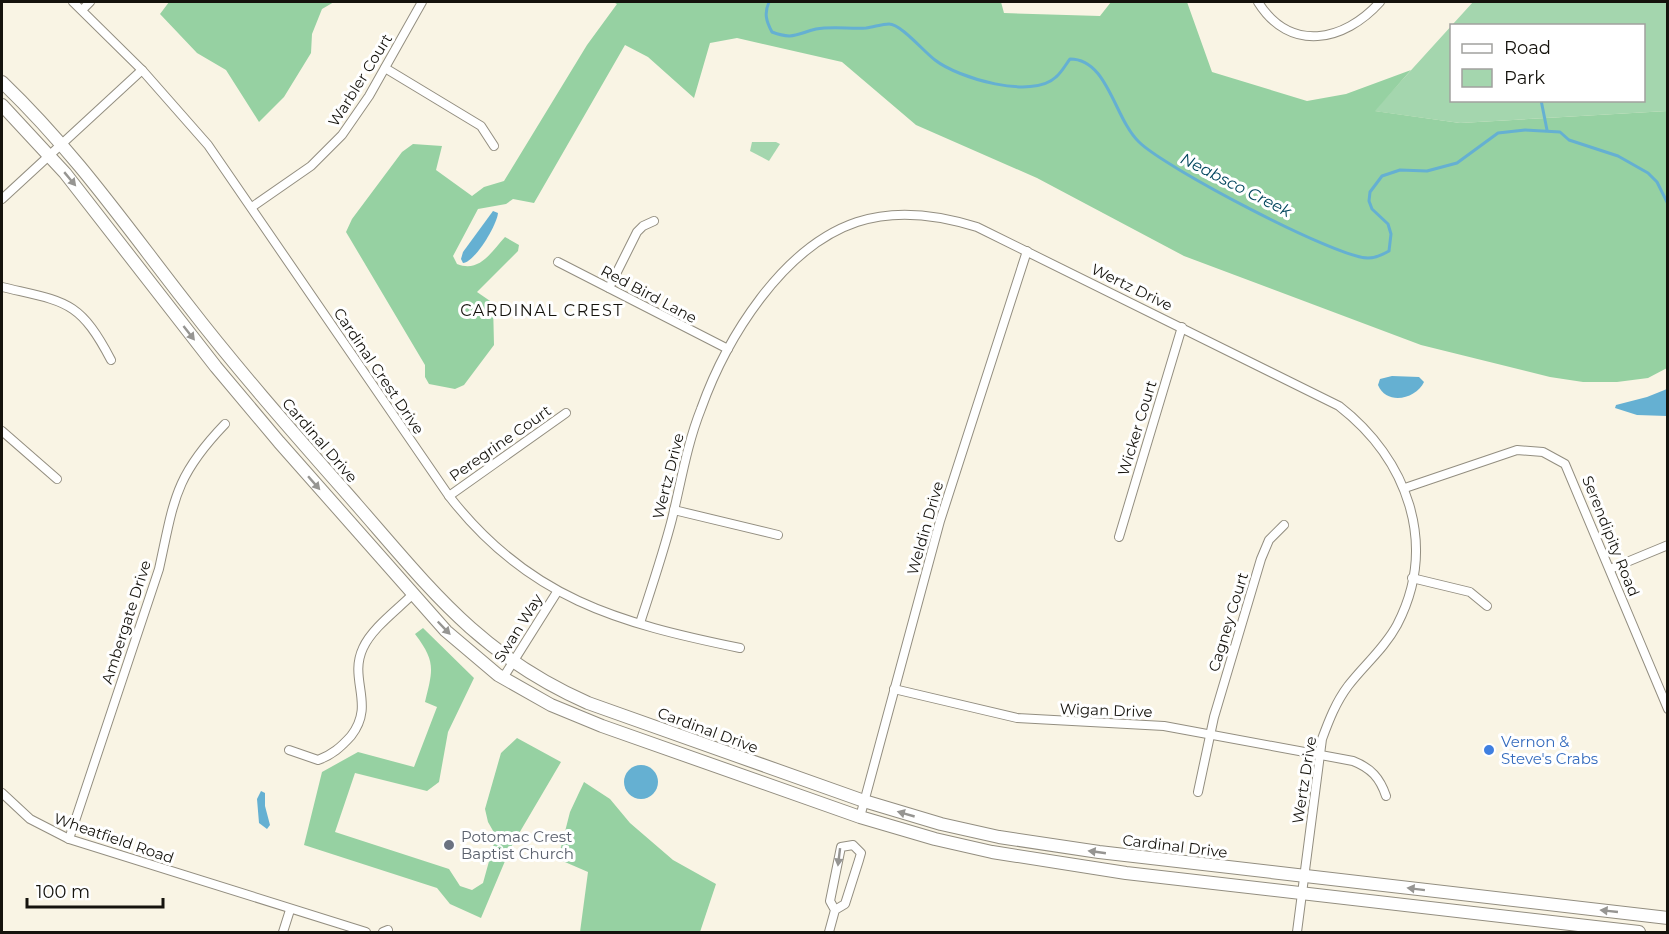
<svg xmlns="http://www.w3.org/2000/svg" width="1669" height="934" viewBox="0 0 1669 934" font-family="Montserrat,sans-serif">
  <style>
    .green { fill: #a4d6ae; fill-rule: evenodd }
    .forest { fill: #96d1a2 }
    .water { fill: #65b0d2 }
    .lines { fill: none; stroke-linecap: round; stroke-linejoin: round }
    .stream { stroke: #65b0d2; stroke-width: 3 }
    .street-casing { stroke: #938e80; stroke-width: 10 }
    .secondary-casing { stroke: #938e80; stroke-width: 14 }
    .street { stroke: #fff; stroke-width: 8 }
    .secondary { stroke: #fff; stroke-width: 12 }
    .oneway { fill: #969592 }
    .shop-dot { fill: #3f7fe0; stroke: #fff; stroke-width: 2 }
    .worship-dot { fill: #6b7280; stroke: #fff; stroke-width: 2 }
    .labels { text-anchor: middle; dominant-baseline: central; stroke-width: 6; stroke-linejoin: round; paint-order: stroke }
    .street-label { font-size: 15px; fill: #15130d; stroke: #fff }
    .shop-label { font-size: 15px; fill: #366cbe; stroke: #fff; text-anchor: start }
    .worship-label { font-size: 15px; fill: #5b616d; stroke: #fff; text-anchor: start }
    .water-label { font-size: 16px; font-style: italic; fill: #02465e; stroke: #fff }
    .neighbourhood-label { font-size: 16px; letter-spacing: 1.5px; fill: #15130d; stroke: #fff }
  </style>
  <rect width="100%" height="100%" fill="#f9f4e4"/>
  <!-- green -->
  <g class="green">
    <path d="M1473,2h194v109l-207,12 -86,-12zM1452,26h192v74h-192z"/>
    <path d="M752,142h24l4,2 -11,17 -19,-10z"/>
  </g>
  <!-- forest -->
  <g class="forest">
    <path d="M169,2h165l-12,7 -10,25 -1,19 -27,44 -25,25 -33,-52 -29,-17 -37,-39z"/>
    <path d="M613,2h388l3,11 96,3 11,-14h76l25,70 95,29 39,-7 65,-24 -36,41 85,12 207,-12v257l-19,10 -31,4h-34l-33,-5 -129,-32 -237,-89 -147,-78 -121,-53 -74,-63 -105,-24 -27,5 -16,55 -46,-41 -23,-12 -91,158 -21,-4 -7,5 -28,5 -25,47 4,8c23,9 34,-12 48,-27l14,8 -1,6 -41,41 16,11 1,42 -30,40 -9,4 -26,-5 -4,-7v-12l-79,-133 6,-13 50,-67 11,-8 29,2 -6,24 36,26 12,-9 20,-6 83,-136 30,-41z"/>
    <path d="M423,628l51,50 -26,54 -9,50 -12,9 -72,-18 -20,59 114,37 11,17 12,4 11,-7 13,-47 -8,-14 -3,-13 16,-56 16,-15 44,24 -50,85 -30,71 -31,-14 -13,-16 -133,-43 18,-73 36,-20 56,15 23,-60 -12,-5c8,-33 11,-40 -10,-68z"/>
    <path d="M584,782l26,17 20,24 43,37 43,24 -16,48h-120l8,-60 -30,-13 12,-47z"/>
  </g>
  <!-- water -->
  <g class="water">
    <path d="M493,211l5,2c-1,12 -23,49 -35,50l-2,-4 2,-7z"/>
    <path d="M1392,376l27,1 5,5c-8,17 -37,24 -46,3l2,-6z"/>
    <path d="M1667,389v27l-30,-1 -22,-7 1,-3 31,-8z"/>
    <circle cx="641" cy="782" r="17"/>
    <path d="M261,791l4,2v13l5,19 -3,4 -8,-6 -2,-24z"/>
  </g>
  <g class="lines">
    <!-- stream -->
    <g class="stream">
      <path d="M769,2c-5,11 -3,19 3,30 21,8 24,2 44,-3 16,-3 34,0 50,-1 8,-1 16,-4 23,-4 12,0 35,28 46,36 23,18 97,40 121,17 6,-5 10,-13 14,-18 38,0 44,59 69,83 25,25 197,116 229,116 8,0 14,-3 21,-7l2,-17 -3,-10 -16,-15 -3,-8 1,-9 12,-16 18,-6 27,1 30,-8 41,-30 27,-3 35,2 9,8 49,16 30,17 9,9 11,22"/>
      <path d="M1541,100l6,30"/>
    </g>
    <!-- street casing -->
    <g class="street-casing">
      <g id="street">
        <path d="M73,2l69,68 66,75 241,351c79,102 169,127 291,152"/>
        <path d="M1258,2c32,51 86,40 122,0"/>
        <path d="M82,10l8,-8"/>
        <path d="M385,68l96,58 13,20"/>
        <path d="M2,199l140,-129"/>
        <path d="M252,207l59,-41 31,-31 27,-39 53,-94"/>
        <path d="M558,262l170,87"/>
        <path d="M2,287c63,15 77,12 109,73"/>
        <path d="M609,288l28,-56 6,-6 11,-5"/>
        <path d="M2,431l55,48"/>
        <path d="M1405,488l112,-38 26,2 22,12 103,245"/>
        <path d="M449,496l117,-83"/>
        <path d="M674,510l104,25"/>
        <path d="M1119,537l63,-210"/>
        <path d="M1610,569l58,-24"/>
        <path d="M1412,578l58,14 17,14"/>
        <path d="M640,623c11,-34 23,-69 32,-104 9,-37 15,-75 29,-110 25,-70 81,-162 156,-187 39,-13 82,-7 120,5l362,179c68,53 100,138 58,219 -13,24 -33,40 -49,61 -12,16 -19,34 -26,53l-25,193"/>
        <path d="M503,678l54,-86"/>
        <path d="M894,689l123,29 147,8 189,35c18,7 27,17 33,35"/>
        <path d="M289,750l29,10c14,-5 23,-13 33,-24 25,-32 -3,-56 12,-88 9,-20 34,-38 50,-54"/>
        <path d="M1198,792l16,-75 47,-158 8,-19 15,-15"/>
        <path d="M2,793l28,26 39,20 297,93"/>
        <path d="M860,817l80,-296 87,-270"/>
        <path d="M69,839l90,-270c15,-68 15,-92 66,-145"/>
        <path d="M283,932l7,-22"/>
        <path d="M383,932l5,-2"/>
        <path d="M829,932l6,-22 10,-6 14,-44 2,-7 -8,-8 -12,2 -11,54 5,9"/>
      </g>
    </g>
    <!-- secondary casing -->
    <g class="secondary-casing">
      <g id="secondary">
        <path d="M2,82c73,70 124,144 185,222 54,70 112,135 170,201 75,86 123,150 231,198l276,98 77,23 58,13 100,15 569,66"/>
        <path d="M2,105l63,68 151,194 63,75 167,189 52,44 53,30 51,21 258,91 75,22 57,13 134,21 513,59"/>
      </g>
    </g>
    <!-- street -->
    <use href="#street" class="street"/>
    <!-- secondary -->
    <use href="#secondary" class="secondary"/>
  </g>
  <!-- one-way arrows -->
  <defs><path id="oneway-solid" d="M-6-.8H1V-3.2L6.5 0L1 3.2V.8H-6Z" transform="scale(1.5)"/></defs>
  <g class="oneway">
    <use href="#oneway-solid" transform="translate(70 179) rotate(50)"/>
    <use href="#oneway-solid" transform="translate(189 333) rotate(52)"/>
    <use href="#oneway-solid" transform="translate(314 483) rotate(49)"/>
    <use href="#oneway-solid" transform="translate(444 628) rotate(46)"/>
    <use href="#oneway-solid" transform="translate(906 814) rotate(-164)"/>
    <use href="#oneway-solid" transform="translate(1097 852) rotate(-172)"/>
    <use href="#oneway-solid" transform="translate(839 857) rotate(97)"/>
    <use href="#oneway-solid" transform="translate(1416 889) rotate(-173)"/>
    <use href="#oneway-solid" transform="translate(1609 911) rotate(-174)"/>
  </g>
  <!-- markers -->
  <circle class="shop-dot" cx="1489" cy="750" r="6"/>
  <circle class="worship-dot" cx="449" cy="845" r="6"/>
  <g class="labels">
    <!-- street labels -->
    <g class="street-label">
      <text transform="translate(360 80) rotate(-58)">Warbler Court</text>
      <text transform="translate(1132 287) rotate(26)">Wertz Drive</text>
      <text transform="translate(649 294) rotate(28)">Red Bird Lane</text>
      <text transform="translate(379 371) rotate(56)">Cardinal Crest Drive</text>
      <text transform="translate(1137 428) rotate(-73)">Wicker Court</text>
      <text transform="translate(320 440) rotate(49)">Cardinal Drive</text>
      <text transform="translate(500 443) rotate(-35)">Peregrine Court</text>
      <text transform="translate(668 476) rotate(-76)">Wertz Drive</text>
      <text transform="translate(925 528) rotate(-74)">Weldin Drive</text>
      <text transform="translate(1611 536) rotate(68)">Serendipity Road</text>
      <text transform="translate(126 622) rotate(-72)">Ambergate Drive</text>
      <text transform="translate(1228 622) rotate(-73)">Cagney Court</text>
      <text transform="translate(518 628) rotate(-58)">Swan Way</text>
      <text transform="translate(1106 710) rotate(2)">Wigan Drive</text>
      <text transform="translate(708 730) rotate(20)">Cardinal Drive</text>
      <text transform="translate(1304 780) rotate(-81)">Wertz Drive</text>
      <text transform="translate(114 838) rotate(19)">Wheatfield Road</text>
      <text transform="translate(1175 846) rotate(7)">Cardinal Drive</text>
    </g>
    <!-- shop labels -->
    <g class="shop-label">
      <text x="1501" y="741">Vernon &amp;<tspan x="1501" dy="17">Steve's Crabs</tspan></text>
    </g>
    <!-- worship labels -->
    <g class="worship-label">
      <text x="461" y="836">Potomac Crest<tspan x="461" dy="17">Baptist Church</tspan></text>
    </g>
    <!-- water labels -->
    <g class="water-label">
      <text transform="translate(1236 185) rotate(27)">Neabsco Creek</text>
    </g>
    <!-- neighbourhood labels -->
    <g class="neighbourhood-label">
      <text x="542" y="310">CARDINAL CREST</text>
    </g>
  </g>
  <!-- border -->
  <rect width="1669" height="934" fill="none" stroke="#15130d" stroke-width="6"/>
  <!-- legend -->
  <rect x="1450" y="24" width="195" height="78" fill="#ffffff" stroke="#a1a19e" stroke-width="1.5"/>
  <rect x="1462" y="44" width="30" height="9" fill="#ffffff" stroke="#a1a19e" stroke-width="1.5"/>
  <text x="1504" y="54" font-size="18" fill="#15130d">Road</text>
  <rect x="1462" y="69" width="30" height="18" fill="#a4d6ae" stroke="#a1a19e" stroke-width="1.5"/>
  <text x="1504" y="84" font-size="18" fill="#15130d">Park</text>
  <!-- scale -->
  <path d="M27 898v9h136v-9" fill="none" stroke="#15130d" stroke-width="3"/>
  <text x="36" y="898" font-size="18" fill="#15130d" stroke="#ffffff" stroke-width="4.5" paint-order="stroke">100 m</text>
</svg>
